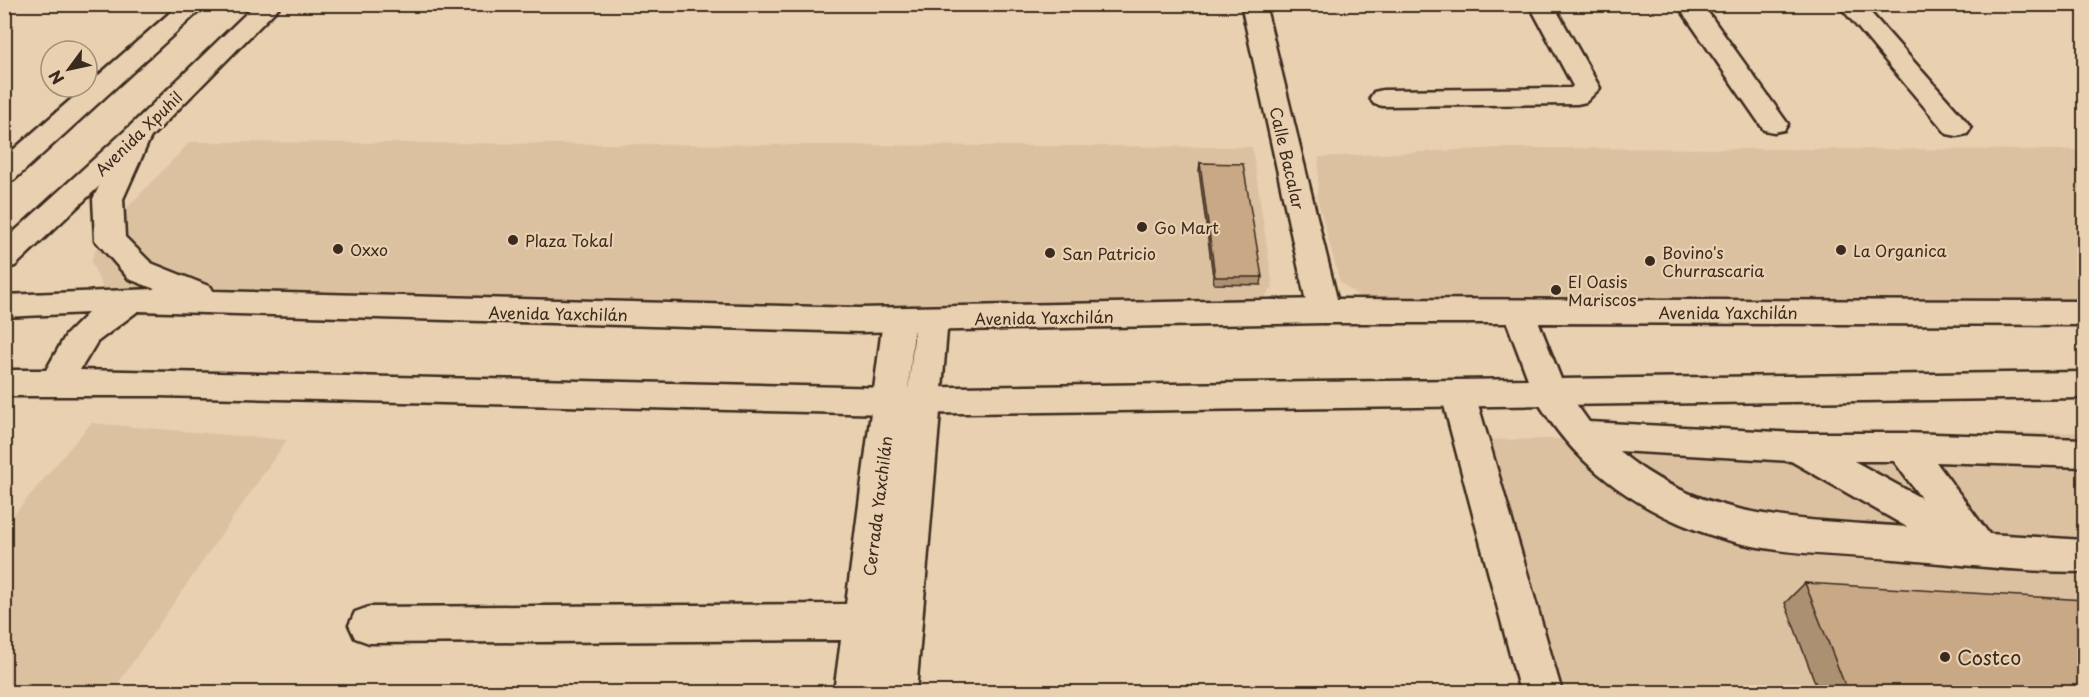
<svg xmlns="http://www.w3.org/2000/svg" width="2089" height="697" viewBox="0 0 2089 697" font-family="'Playpen Sans',sans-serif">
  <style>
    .built { fill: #dcc1a1 }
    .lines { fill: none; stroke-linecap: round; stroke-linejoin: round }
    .minor-casing { stroke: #3b2a1e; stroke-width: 5 }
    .major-casing { stroke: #3b2a1e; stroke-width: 5 }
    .minor { fill: #e9d0b1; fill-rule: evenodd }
    .major { fill: #e9d0b1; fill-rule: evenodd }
    .wall { fill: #ac9072; stroke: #3b2a1e; stroke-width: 1.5 }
    .building { fill: #c8a885; stroke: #3b2a1e; stroke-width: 1.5 }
    .poi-dot { fill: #3b2a1e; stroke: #e9d0b1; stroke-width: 2 }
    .labels { text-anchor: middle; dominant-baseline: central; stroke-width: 4.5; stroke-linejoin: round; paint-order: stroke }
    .street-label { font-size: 16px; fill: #3b2a1e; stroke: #e9d0b1 }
    .poi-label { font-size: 16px; fill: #3b2a1e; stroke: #e9d0b1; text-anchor: start }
    .near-poi-label { font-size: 20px; fill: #3b2a1e; stroke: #e9d0b1; text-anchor: start }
  </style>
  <rect width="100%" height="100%" fill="#e9d0b1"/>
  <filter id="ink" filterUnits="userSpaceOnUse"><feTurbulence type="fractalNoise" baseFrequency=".0167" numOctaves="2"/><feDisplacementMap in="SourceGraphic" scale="12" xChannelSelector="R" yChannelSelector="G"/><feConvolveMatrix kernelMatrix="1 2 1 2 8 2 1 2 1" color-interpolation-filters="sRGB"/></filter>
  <g filter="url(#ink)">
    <!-- built -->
    <g class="built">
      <path d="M190,142l1062,5 21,140 -12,15 -26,6 -1101,7 -30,-24 -13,-30 12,-28z"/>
      <path d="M1500,148l584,2v168l-669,-4 -41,-6 -34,-26 -23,-84 2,-41z"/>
      <path d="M91,423l196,17 -175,252h-107v-167z"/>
      <path d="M2084,432v260h-526l-88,-252z"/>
    </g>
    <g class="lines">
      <!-- minor casing -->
      <g class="minor-casing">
        <g id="minor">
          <path d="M180,4h27l-193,176 -10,3v-25z"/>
          <path d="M256,4h26l-134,136 -133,126 -11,3v-28l124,-113z"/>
          <path d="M1241,4h24l75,307 -5,8 -11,4 -11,-4 -5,-8z"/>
          <path d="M1529,4h24l47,84 -14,14 -9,2 -194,2 -9,-2 -4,-6 4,-6 9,-2 188,-2 2,-2z"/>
          <path d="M1677,4h25l86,120 -4,6 -10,2 -10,-2z"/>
          <path d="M1838,4h25l104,118 4,6 -4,6 -10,2 -10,-2z"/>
          <path d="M932,307l11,4 5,8 -32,373h-82l7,-52 -472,3 -14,-5 -6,-13 6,-13 14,-5 477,-3 37,-284 5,-8 11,-4 11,4 5,8 -9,91 10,-92 5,-8z"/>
          <path d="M1550,380l12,4 27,38 208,11h107l180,6v28l-148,-5 53,72 95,6v32c-63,0 -127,-8 -190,-13 -45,-4 -92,-4 -136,-12 -93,-17 -180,-70 -225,-154l5,-9zM1619,451l172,10 116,66c-102,-8 -205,-5 -288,-76zM1854,461h40l27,37z"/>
          <path d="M1458,381l12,4 5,9 87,298h-42l-79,-298 5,-9z"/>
        </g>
      </g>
      <!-- major casing -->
      <g class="major-casing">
        <path id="major" d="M138,126l10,2 4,6 -29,65 2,38 26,26 60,24 2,4 646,17 465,-9 760,2v24l-545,-2 22,56 523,-7v26l-1194,16 -732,-18h-154v-26h42l20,-35 22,-22 -84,4v-22l151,-6 -26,-10 -34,-39 -2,-41 31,-65 4,-6zM138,311l721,21 465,-9h183l21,56 -638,9 -810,-18 17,-28z"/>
      </g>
      <!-- minor -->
      <use href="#minor" class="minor"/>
      <!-- major -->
      <use href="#major" class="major"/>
    </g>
    <!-- wall -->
    <g class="wall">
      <path d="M1200,163l62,114 -1,8 -47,-1 -15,-113z"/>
      <path d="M1805,583l280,110h-266l-34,-90z"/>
    </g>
    <!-- building -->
    <g class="building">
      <path d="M1200,163l43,1 19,113h-47z"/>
      <path d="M1805,583l280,17v93h-237z"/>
    </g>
  </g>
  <!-- markers -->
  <g class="poi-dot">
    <circle cx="1142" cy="227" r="6"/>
    <circle cx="513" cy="240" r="6"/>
    <circle cx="338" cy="249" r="6"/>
    <circle cx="1841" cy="250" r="6"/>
    <circle cx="1050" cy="253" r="6"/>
    <circle cx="1650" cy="261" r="6"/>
    <circle cx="1556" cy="290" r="6"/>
    <circle cx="1945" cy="657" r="6"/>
  </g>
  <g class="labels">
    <!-- street labels -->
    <g class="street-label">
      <text transform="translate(138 133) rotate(-44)">Avenida Xpuhil</text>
      <text transform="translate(1288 158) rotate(77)">Calle Bacalar</text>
      <text x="1728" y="312">Avenida Yaxchilán</text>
      <text transform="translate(558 313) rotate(1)">Avenida Yaxchilán</text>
      <text transform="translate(1044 317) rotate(-1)">Avenida Yaxchilán</text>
      <text transform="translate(877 506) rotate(-83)">Cerrada Yaxchilán</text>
    </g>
    <!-- poi labels -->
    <g class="poi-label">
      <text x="1154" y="227">Go Mart</text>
      <text x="525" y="240">Plaza Tokal</text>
      <text x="350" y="249">Oxxo</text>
      <text x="1853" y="250">La Organica</text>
      <text x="1662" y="252">Bovino's<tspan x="1662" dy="18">Churrascaria</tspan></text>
      <text x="1062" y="253">San Patricio</text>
      <text x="1568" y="281">El Oasis<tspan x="1568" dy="18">Mariscos</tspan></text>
    </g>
    <!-- near-poi labels -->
    <g class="near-poi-label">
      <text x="1957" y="657">Costco</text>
    </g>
  </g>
  <!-- margin -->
  <rect width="2089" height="697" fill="none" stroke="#e9d0b1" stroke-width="24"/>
  <rect x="12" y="12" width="2065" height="673" fill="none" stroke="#3b2a1e" stroke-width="2" filter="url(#ink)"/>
  <!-- north arrow -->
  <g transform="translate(69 69) rotate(237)"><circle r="28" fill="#e9d0b1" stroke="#a38e76" stroke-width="1.5"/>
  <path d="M0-4.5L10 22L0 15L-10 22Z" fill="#3b2a1e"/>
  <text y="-9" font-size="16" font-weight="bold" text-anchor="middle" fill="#3b2a1e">N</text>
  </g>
</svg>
